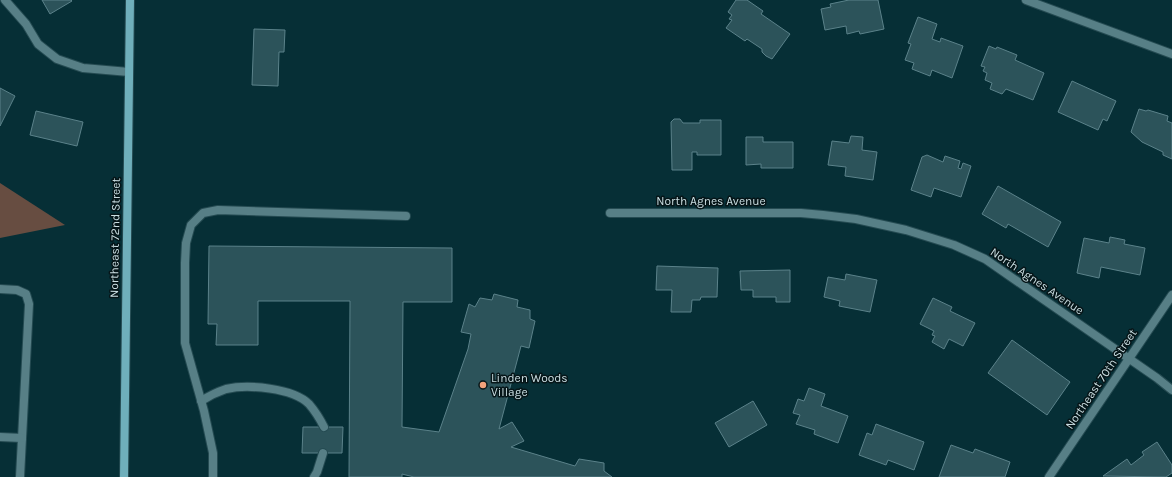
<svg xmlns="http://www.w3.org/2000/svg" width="1172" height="477" viewBox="0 0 1172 477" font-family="Karla,sans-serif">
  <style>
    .forest { fill: #674d41 }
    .building { fill: #2c535a; stroke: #5b828a }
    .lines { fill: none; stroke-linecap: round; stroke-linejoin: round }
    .service-casing { stroke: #254b52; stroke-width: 10 }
    .minor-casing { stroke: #254b52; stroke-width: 10 }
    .secondary-casing { stroke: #254b52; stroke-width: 10 }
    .service { stroke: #577f86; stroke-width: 8 }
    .minor { stroke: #577f86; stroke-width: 8 }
    .secondary { stroke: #6fafbb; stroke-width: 8 }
    .poi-dot { fill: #f1a17b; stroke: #061518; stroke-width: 1.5 }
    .labels { text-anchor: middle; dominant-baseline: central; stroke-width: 3; stroke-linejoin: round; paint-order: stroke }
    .street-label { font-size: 12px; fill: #cadee2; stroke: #061518 }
    .poi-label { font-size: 12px; fill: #cadee2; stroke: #061518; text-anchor: start }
  </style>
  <rect width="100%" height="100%" fill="#062f36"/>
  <!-- forest -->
  <path class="forest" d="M0,183l65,42 -65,13z"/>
  <!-- building -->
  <g class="building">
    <path d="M42,0h29l1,1 -22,13z"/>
    <path d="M736,0h11l16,11 -2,3 29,20 -18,25 -6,-3 -4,-4v-3l-15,-10 -2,2 -19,-13 6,-8 -3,-1 3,-4 -4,-3z"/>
    <path d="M849,0h29l6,29 -24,5 -1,-3 -12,3 -1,-8 -21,4 -4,-21 10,-2 -1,-3z"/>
    <path d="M918,17l19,7 -5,15 8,3 1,-4 22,8 -11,32 -20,-8 -2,6 -18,-7 2,-6 -9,-3 6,-16 -3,-1z"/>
    <path d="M254,29l31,1 -1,22h-5l-1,34 -26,-1z"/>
    <path d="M989,46l7,3 1,-2 20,8 -2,5 29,13 -11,27 -27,-11 -4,5 -12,-5 2,-6 -7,-3 2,-7 -4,-2 2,-4 -4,-1z"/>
    <path d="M1072,81l44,20 -9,20 -4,-2 -5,11 -40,-18z"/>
    <path d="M0,88l15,8 -15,30z"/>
    <path d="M1139,109l7,2 2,-1 20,6 -1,5 5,2v36l-9,-4v-3l-21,-10 -11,-10z"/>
    <path d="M36,111l47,11 -6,24 -47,-11z"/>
    <path d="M674,119h6l3,4h17v-3h21v35h-24v-3h-5v18h-20l-1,-48z"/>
    <path d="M851,136l12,1 -1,13 15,2 -4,28 -28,-4 1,-9 -18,-2 4,-24 17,2z"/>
    <path d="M746,137h17v5h30v26h-32v-4l-15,1z"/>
    <path d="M927,155l16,7 2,-6 15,5 -2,7 3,1 2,-6 8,3 -10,31 -27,-9 -3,9 -20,-7 11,-33z"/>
    <path d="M998,186l63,36 -13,25 -40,-23 -2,4 -24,-14z"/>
    <path d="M1110,237l15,3 -1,4 21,4 -5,27 -39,-8 -2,11 -22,-5 7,-35 25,5z"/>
    <path d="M209,246l243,2v54h-49l-1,125 37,5 29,-83 3,-15 -10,-2 8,-28 6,3 5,-9 12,2 2,-6 24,6 -1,7 13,3v9l5,2 -6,27 -8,-2 -22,83 13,-7 12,19 -13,6 64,19 4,-7 25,4v8l8,6h-198l-12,-3v3h-53l1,-176h-92v44h-42l1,-21h-9z"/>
    <path d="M657,266l61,2 -1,29h-16l-1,3h-8l-1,12h-20l1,-22h-16z"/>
    <path d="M790,270v32h-14v-5h-23v-7h-12l-1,-19z"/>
    <path d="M846,274l31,6 -7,32 -31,-6 1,-5 -16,-4 4,-20 17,3z"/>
    <path d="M933,298l19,9 -2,4 25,12 -12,23 -14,-7 -5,10 -12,-7 3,-6 -3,-1 2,-4 -14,-7z"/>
    <path d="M1012,340l58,42 -23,33 -59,-42z"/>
    <path d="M809,388l16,6 -4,12 27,10 -10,27 -24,-9 1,-4 -19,-6 4,-9 -7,-2 5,-14 6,2z"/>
    <path d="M753,401l14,24 -38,22 -14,-24z"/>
    <path d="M876,424l48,18 -10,28 -26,-10 -2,5 -27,-10 8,-22 5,2z"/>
    <path d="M303,427h40l-1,26h-40z"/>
    <path d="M1157,442l15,23v8l-6,4 -63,-1 24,-17 4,6 13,-10 -2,-3z"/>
    <path d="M951,445l22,8 2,-4 35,13 -5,15h-66z"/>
  </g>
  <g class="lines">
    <!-- service casing -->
    <g class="service-casing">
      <g id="service">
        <path d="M0,289l17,1 9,4 3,10 -9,173"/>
        <path d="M201,401c8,-5 16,-9 25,-12 22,-5 67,-1 83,15 6,7 11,15 15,23"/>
        <path d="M0,437l22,1"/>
        <path d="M213,477v-24l-9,-42 -19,-68v-80l1,-20 5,-18 12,-12 15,-3 188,6"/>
        <path d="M314,477l3,-5 6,-19"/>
      </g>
    </g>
    <!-- minor casing -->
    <g class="minor-casing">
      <g id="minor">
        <path d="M5,0l21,24 12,20 19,15 26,9 46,4"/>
        <path d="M1026,0l146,54"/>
        <path d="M610,213h191l22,2 33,4 50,11 48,15 31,14 172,119 15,12"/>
        <path d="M1049,477l123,-182"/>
      </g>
    </g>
    <!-- secondary casing -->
    <g class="secondary-casing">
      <path id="secondary" d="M124,477l6,-477"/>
    </g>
    <!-- service -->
    <use href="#service" class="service"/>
    <!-- minor -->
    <use href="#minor" class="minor"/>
    <!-- secondary -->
    <use href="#secondary" class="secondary"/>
  </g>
  <!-- markers -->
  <circle class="poi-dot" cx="483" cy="385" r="4"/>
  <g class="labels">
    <!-- street labels -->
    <g class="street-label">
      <text x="711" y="201">North Agnes Avenue</text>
      <text transform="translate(115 238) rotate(-89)">Northeast 72nd Street</text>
      <text transform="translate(1037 281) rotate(34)">North Agnes Avenue</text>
      <text transform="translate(1101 379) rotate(-56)">Northeast 70th Street</text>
    </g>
    <!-- poi labels -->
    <g class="poi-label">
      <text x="491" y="378">Linden Woods<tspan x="491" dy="14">Village</tspan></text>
    </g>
  </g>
</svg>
